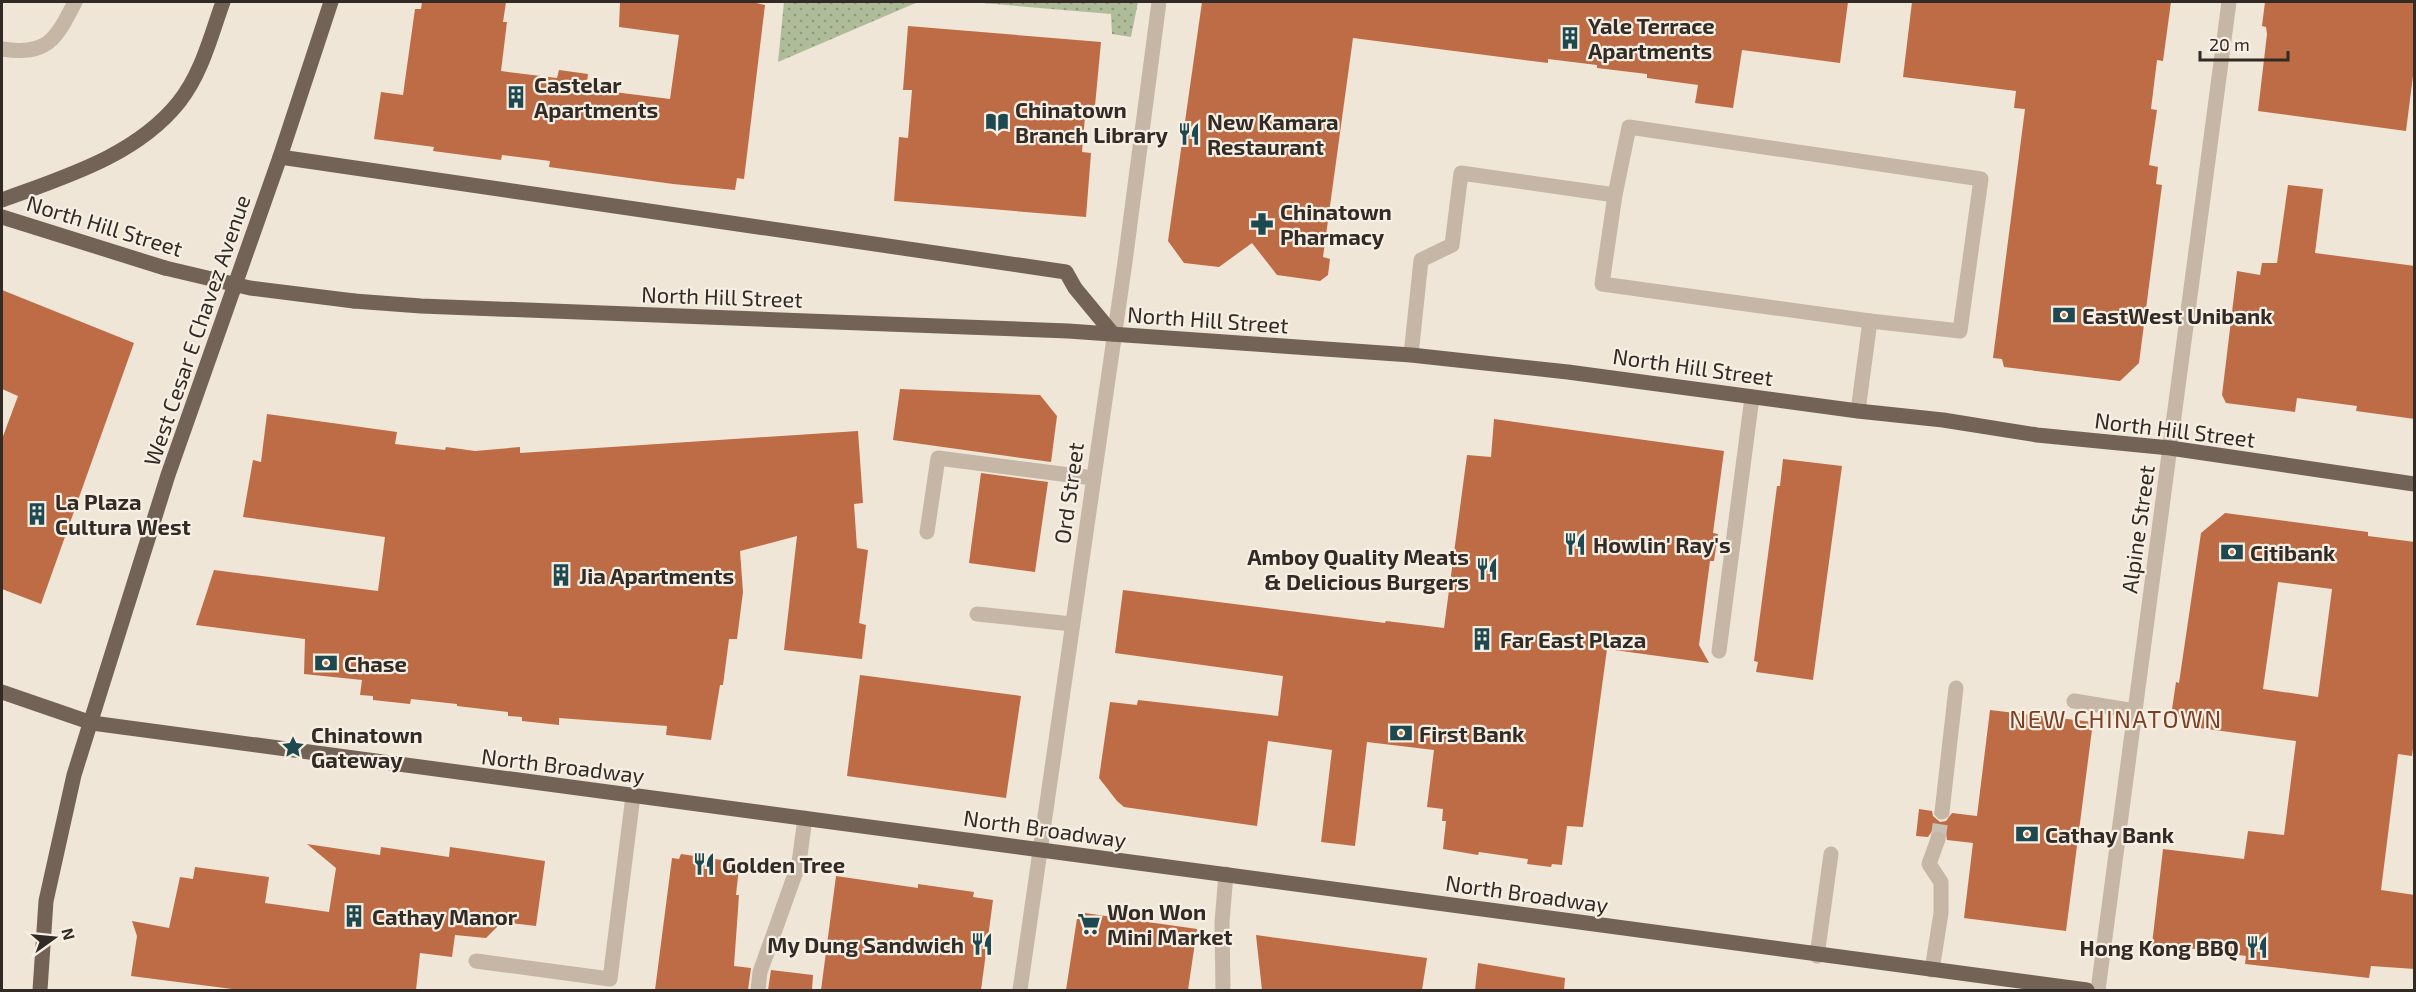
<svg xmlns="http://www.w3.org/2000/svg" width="2416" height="992" viewBox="0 0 2416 992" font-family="'Exo 2',sans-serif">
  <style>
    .park { fill: url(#park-dots) }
    .building { fill: #be6c46; fill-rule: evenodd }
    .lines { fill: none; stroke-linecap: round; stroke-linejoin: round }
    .minor-tunnel { stroke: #c9c0b3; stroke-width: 15; stroke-dasharray: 15 8; stroke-linecap: butt }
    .minor { stroke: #c6b6a5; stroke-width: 15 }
    .major { stroke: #736357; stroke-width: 15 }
    .major-bridge { stroke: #736357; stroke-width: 15 }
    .labels { text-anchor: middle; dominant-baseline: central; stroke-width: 4.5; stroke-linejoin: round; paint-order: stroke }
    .poi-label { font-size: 22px; font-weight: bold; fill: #322a25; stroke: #f7efe3; text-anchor: start }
    .street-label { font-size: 22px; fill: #322a25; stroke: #f7efe3 }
    .neighbourhood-label { font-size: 24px; letter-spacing: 1.5px; fill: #7b3f24; stroke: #f7efe3 }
  </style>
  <defs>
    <pattern id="park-dots" width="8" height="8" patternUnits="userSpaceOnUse" patternTransform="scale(1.5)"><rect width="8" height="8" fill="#aebc99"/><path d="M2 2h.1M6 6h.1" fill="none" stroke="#8e997d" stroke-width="1.8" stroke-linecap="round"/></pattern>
  </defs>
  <rect width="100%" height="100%" fill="#efe6d7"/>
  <!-- park -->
  <g class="park">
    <path d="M784,2h134l-140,60z"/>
    <path d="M970,2h168l-7,35 -19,-3 -1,-20z"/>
  </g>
  <!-- building -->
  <g class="building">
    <path d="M422,2h84l-3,20h4l-6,49 56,7 2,-8 29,4 -1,8 20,3 -1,6 64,8 9,-64 -60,-8 1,-25h132l13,3 -21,174 -7,-1 -2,12 -62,-6 -124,-17 1,-6 -48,-6 -1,5 -68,-9 1,-4 -60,-8 7,-47 22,3 12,-86h6z"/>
    <path d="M1202,2h646l-8,61 -98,-13 -9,58 -38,-5 3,-18 -51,-7v-4l-50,-6v-3l-49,-6v4l-195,-25 -30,219 7,2 -2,16 -8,6 -43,-6 -25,-32 -33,24 -35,-4 -16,-22z"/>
    <path d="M1912,2h259l-8,59 -6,-1 -6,49 6,1 -8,55 9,2 -2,17 6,1 -23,178 -19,18 -116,-14 -2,-8 -9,-1 32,-249 -11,-1 2,-17 -113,-14z"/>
    <path d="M2265,2h150v58l-9,71 -148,-20 9,-77 -1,-7 -4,-1z"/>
    <path d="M908,26l193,16 -6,64 -9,-1 -4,47 9,1 -5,64 -192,-16 5,-64 9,1 4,-48h-9z"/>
    <path d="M2288,185l35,4 -8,64 100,13v153l-59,-8 1,-5 -60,-8 -2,14 -69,-9 -4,-8 15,-124 23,4 2,-12h15z"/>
    <path d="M2,290l132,53 -93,261 -39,-15v-150l16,-43 -16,-7z"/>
    <path d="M900,389l140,6 17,21 -6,46 -158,-22z"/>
    <path d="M267,414l130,18 -2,12 50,6 1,-3 29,4 45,-4v6l338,-22 5,72 -9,1 3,44 11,2 -9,73 7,2 -4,34 -78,-9 13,-114 -57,15 3,41 -6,47h-8l-6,46h-3l-9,55 -45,-5 1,-9 -108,-8v7l-37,-4v-4l-14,-1v-4l-51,-6v-2l-46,-5 -1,5 -37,-4v-4l-13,-1 2,-15 -58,-6 1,-35 -109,-14 18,-55 164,21 7,-54 -142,-20 10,-57 8,2z"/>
    <path d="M1494,419l230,32 -11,82 5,1 -4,27h-4l-11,84 10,18 -102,-14 -24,178 -16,-1 -5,39 -10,-1 -1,3 -24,-3 1,-5 -49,-7 -1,3 -35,-6 3,-28h-4l1,-12 -16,-2 7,-57 -67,-8 -12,104 -34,-4 11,-92 -64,-9 -11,85 -133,-19 -7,-6 -18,-23 11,-76 27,3 1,-5 140,16 5,-40 -168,-23 8,-63 262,33 1,-2 58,7 23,-173 24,2z"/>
    <path d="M1783,459l59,7 -29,214 -57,-8 2,-10 -4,-1 23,-175h3z"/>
    <path d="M981,473l67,9 -13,90 -66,-9z"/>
    <path d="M2225,513l143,19v4l47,6v191l-3,23 -14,-2 -17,136 34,5v74l-44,-3 -2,12 -124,-14 1,-8 -66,-9 -1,10 -28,-4 12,-104 81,10 4,-28 36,4 12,-94 -96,-13 2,-8 -31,-4 5,-34 3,1 22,-150zM2278,582l54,7 -14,108 -55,-8z"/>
    <path d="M860,675l161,21 -15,102 -159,-22z"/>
    <path d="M1990,710l103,12 -27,209 -102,-13 9,-75 -26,-3 -1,-7 -5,-3 -9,1 -4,6 -12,-1 3,-27 13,2 1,5 7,6 6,-1 6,-8 25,3z"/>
    <path d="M307,844l73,11 1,-8 68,10 1,-10 95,14 -9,65 -34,-4 -16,16 -31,-3 -3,22 -32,-4 -4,37h-176l-109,-14 6,-40 -5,-15 37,7 11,-51 13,2 2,-12 74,10 -4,26 64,9 7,-44z"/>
    <path d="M681,854l54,8 -1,4 5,1 -3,28h3l-5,71 17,2 -3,22h-93l17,-132 7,1z"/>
    <path d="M836,876l82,12v-4l56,8 -1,5 20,3 -12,90h-160z"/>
    <path d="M1078,912l119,17 -9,61h-122z"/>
    <path d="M1256,935l171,23 -5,32h-160z"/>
    <path d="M1478,963l87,15 -1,12h-89z"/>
    <path d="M771,970l42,5 -1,15h-44z"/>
  </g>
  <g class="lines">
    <!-- minor-tunnel -->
    <path class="minor-tunnel" d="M1938,839l4,-27"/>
    <!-- minor -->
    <g class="minor">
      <path d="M2,49c46,7 54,-10 73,-47"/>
      <path d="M1615,195l14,-68 352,52 -21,152 -90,-10"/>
      <path d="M1411,355l10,-95 31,-15 9,-72 154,22 -13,89 268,37 -12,90"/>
      <path d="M927,532l11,-74 155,20"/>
      <path d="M977,614l95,10"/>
      <path d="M1719,651l33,-254"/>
      <path d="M2074,701l61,10"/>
      <path d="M1942,812l14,-124"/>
      <path d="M1817,956l14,-102"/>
      <path d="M476,961l134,18 23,-183"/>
      <path d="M1932,970l9,-57v-31l-12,-18 9,-25"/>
      <path d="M758,990l2,-18 39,-109 6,-45"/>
      <path d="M1020,990l105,-728 34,-260"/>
      <path d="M1223,990l-1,-68 4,-48"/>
      <path d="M2098,990l131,-988"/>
    </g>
    <!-- major -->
    <g class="major">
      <path d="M280,157l786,115 9,16 38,46"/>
      <path d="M2,200c62,-23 134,-44 177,-98 23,-29 32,-67 44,-100"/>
      <path d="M2,217l163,51"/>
      <path d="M354,301l67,5 647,25 343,24 157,17 290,39 85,9 94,15 133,13 244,36"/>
      <path d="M2,692l90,31 1995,267"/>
      <path d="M40,990l6,-89 28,-126 94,-300 112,-318 51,-155"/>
    </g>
    <!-- major-bridge -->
    <path class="major-bridge" d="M165,268l85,20 104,13"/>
  </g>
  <!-- icons -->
  <defs>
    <g id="building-bare" transform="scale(1.8)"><path d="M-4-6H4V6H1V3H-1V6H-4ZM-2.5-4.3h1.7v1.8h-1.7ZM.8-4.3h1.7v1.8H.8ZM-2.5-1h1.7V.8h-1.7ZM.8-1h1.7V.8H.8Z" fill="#1e4950" stroke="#f7efe3" stroke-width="2.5" paint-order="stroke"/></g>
    <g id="library-bare" transform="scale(1.8)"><path d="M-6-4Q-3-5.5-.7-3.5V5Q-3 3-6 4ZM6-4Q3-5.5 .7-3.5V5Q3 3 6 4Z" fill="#1e4950" stroke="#f7efe3" stroke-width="2.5" paint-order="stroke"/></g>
    <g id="restaurant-bare" transform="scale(1.8)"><path d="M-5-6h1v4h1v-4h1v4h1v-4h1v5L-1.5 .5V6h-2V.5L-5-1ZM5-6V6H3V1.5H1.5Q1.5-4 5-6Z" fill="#1e4950" stroke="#f7efe3" stroke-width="2.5" paint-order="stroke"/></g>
    <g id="pharmacy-bare" transform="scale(1.8)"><path d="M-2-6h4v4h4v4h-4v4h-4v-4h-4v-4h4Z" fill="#1e4950" stroke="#f7efe3" stroke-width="2.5" paint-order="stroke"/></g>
    <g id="bank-bare" transform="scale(1.8)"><path d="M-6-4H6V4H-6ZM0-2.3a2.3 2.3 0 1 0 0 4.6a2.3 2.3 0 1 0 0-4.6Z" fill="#1e4950" stroke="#f7efe3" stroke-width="2.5" paint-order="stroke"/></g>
    <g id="sight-bare" transform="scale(1.8)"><path d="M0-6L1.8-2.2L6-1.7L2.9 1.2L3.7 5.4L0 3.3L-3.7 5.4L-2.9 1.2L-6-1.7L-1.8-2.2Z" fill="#1e4950" stroke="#f7efe3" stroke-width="2.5" paint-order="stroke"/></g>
    <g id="supermarket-bare" transform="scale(1.8)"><path d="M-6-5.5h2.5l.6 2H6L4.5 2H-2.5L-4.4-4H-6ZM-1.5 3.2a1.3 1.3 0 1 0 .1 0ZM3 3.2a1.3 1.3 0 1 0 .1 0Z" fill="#1e4950" stroke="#f7efe3" stroke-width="2.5" paint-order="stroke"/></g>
  </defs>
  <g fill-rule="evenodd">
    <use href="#building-bare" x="1570" y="38"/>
    <use href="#building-bare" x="516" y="97"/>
    <use href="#library-bare" x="997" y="122"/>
    <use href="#restaurant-bare" x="1189" y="134"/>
    <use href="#pharmacy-bare" x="1262" y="224"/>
    <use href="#bank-bare" x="2064" y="315"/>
    <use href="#building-bare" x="37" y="514"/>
    <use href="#restaurant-bare" x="1575" y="544"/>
    <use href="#bank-bare" x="2232" y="552"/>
    <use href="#restaurant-bare" x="1487" y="569"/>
    <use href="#building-bare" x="561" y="575"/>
    <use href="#building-bare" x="1482" y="639"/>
    <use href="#bank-bare" x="326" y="663"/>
    <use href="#bank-bare" x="1401" y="733"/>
    <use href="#sight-bare" x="293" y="747"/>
    <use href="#bank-bare" x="2027" y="834"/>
    <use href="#restaurant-bare" x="704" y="864"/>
    <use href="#building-bare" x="354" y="916"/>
    <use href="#supermarket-bare" x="1089" y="924"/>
    <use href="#restaurant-bare" x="982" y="944"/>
    <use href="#restaurant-bare" x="2257" y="947"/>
  </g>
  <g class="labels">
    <!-- poi labels -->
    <g class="poi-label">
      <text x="1588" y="25">Yale Terrace<tspan x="1588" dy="25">Apartments</tspan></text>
      <text x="534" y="84">Castelar<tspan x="534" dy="25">Apartments</tspan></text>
      <text x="1015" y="109">Chinatown<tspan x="1015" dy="25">Branch Library</tspan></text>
      <text x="1207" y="121">New Kamara<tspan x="1207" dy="25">Restaurant</tspan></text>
      <text x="1280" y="211">Chinatown<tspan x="1280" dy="25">Pharmacy</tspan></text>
      <text x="2082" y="315">EastWest Unibank</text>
      <text x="55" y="501">La Plaza<tspan x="55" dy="25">Cultura West</tspan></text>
      <text x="1593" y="544">Howlin' Ray's</text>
      <text x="2250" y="552">Citibank</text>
      <text x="1469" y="556" text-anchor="end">Amboy Quality Meats<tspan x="1469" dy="25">&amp; Delicious Burgers</tspan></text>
      <text x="579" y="575">Jia Apartments</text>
      <text x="1500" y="639">Far East Plaza</text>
      <text x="344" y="663">Chase</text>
      <text x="1419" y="733">First Bank</text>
      <text x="311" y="734">Chinatown<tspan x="311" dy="25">Gateway</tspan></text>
      <text x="2045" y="834">Cathay Bank</text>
      <text x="722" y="864">Golden Tree</text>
      <text x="1107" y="911">Won Won<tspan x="1107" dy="25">Mini Market</tspan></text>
      <text x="372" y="916">Cathay Manor</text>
      <text x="964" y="944" text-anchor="end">My Dung Sandwich</text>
      <text x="2239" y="947" text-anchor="end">Hong Kong BBQ</text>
    </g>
    <!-- street labels -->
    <g class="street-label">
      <text transform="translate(105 225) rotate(17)">North Hill Street</text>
      <text transform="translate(722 296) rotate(2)">North Hill Street</text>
      <text transform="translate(1208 319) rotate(4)">North Hill Street</text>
      <text transform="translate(196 330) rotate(-71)">West Cesar E Chavez Avenue</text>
      <text transform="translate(1693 366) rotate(8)">North Hill Street</text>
      <text transform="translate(2175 429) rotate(7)">North Hill Street</text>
      <text transform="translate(1068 493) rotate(-82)">Ord Street</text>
      <text transform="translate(2137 529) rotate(-82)">Alpine Street</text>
      <text transform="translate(563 765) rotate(7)">North Broadway</text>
      <text transform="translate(1045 828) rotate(8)">North Broadway</text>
      <text transform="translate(1527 893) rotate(8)">North Broadway</text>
    </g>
    <!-- neighbourhood labels -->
    <g class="neighbourhood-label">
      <text x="2116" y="718">NEW CHINATOWN</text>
    </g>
  </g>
  <!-- border -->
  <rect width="2416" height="992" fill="none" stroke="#322a25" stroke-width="6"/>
  <!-- north arrow -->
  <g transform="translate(54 938) rotate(75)" stroke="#f7efe3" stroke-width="4.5" paint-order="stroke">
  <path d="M0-4.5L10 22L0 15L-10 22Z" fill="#322a25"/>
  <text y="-9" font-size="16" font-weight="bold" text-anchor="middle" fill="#322a25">N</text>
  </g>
  <!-- scale -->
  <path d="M2200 51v9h88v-9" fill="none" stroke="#322a25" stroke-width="3"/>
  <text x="2209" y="51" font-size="18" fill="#322a25" stroke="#f7efe3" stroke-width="4.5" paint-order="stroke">20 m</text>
</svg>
